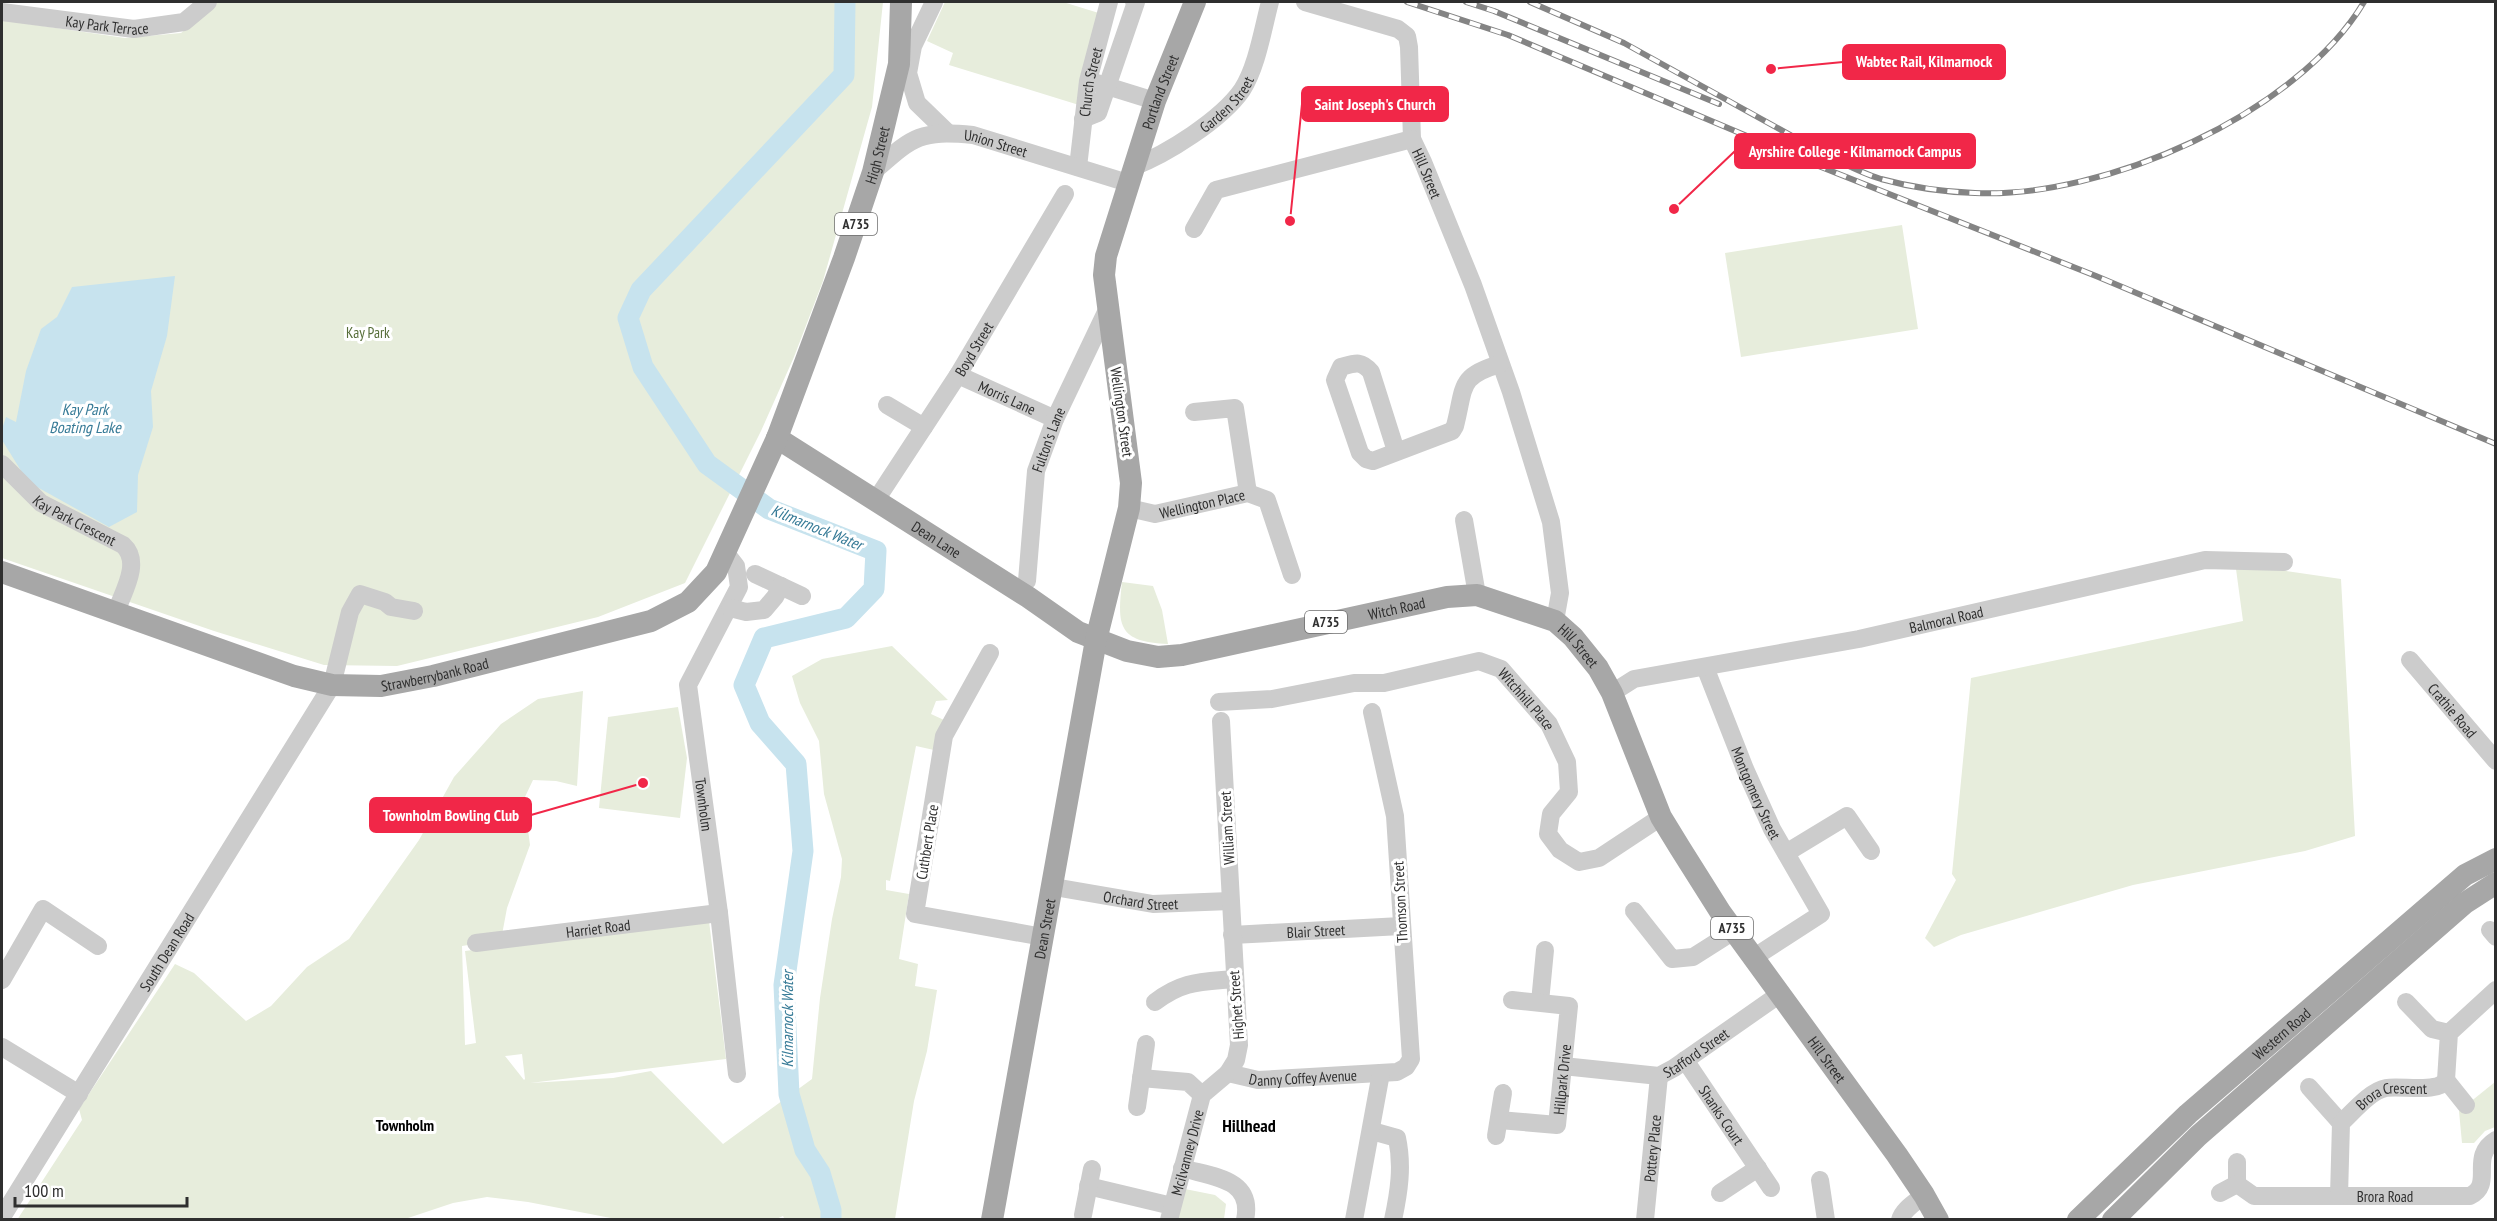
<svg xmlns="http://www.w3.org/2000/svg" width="2497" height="1221" viewBox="0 0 2497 1221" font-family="'PT Sans Narrow',sans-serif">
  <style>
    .green { fill: #e7eddc; fill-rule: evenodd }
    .water { fill: #c7e3ee }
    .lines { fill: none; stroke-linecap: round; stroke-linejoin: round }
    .river { stroke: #c7e3ee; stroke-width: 21 }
    .minor { stroke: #ccc; stroke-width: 18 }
    .major { stroke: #a7a7a7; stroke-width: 22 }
    .rail-casing { stroke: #848484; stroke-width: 6 }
    .rail { stroke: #fff; stroke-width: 4; stroke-dasharray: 11; stroke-linecap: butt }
    .labels { text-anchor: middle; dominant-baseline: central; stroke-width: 6; stroke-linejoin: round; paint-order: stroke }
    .shield { fill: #fff; stroke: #6d6d6d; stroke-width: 1.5 }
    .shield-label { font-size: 14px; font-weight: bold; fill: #2f2f2f }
    .street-label { font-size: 15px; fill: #2f2f2f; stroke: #fff }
    .park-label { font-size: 15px; fill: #576e39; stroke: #fff }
    .water-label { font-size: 16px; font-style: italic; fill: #377b97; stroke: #fff }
    .neighbourhood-label { font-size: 16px; font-weight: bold; fill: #000; stroke: #fff }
    .quarter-label { font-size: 18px; font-weight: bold; fill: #000; stroke: #fff }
    .leader { fill: none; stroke: #f12748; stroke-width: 2 }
    .callout-dot { fill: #f12748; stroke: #fff; stroke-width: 2 }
    .callout { fill: #f12748; stroke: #f12748; stroke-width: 2 }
    .callout-label { font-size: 16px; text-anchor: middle; font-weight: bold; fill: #fff }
  </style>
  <rect width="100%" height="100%" fill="#fff"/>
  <!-- green -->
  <g class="green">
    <path d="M218,2h665l-11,105 -49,174 -29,76 -33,74 -76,152 -87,34 -201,49 -73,-1 -110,-34 -212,-73v-538l123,18 56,-5z"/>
    <path d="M945,2h118l39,12 -23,91 -130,-40 4,-12 -26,-12z"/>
    <path d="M1902,225l16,104 -177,28 -16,-104z"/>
    <path d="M2236,569h37l68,10 14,257 -50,15 -172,34 -172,50 -27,12 -9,-9 31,-58 -4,-6 19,-196 272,-57z"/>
    <path d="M1122,582l31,4 9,24 6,34c-50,-2 -51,-18 -46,-62z"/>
    <path d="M892,646l56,54 -12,1 -5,13 13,6 -10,30 -18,-4 -26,135 -4,-1v10l23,4 -10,65 19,5 -3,22 22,4 -10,61 -13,50 -19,118 -110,1 -2,-4 -9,4 -158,-1 -88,-17 -41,-5 -34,6 -51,17h-385l65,-100 -3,-11 96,-145 19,9 52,48 25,-15 36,-39 42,-28 70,-99 35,-63 47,-53 37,-25 45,-8 -6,95 -21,-5 -23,-1 -9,19 6,46 -23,63 -6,32 -39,6 3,99 11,-2 -11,-92 244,-30 17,138 -196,24 83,-5 38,-7 72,73 89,-65 8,-81 12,-79 9,-42 1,-18 -18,-65 -5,-53 -19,-38 -8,-27 30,-17zM522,1054l3,25 -1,1 -19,-24z"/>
    <path d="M678,707l9,51 -7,60 -81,-10 9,-91z"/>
    <path d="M2495,1082v45l-10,4 -11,12h-12l-3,-32z"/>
    <path d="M1185,1189l30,6 11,9 -2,15 -47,1z"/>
  </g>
  <!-- water -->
  <path class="water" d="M175,276l-8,60 -16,55 2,36 -15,48 -1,37 -28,15 -81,-45 -26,-42v-11l4,-12 10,5 10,-51 15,-42 16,-12 15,-30z"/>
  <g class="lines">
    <!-- river -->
    <path class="river" d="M831,1220v-10l-11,-37 -15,-23 -16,-56 -5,-109 19,-134 -7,-87 -36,-41 -16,-38 20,-47 82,-20 28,-29 2,-38 -107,-42 -62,-45 -64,-97 -15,-49 13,-28 203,-215 1,-73"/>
    <!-- minor -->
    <g class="minor">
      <path d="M934,2l-21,44 -5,27 9,30 31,30"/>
      <path id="s1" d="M1305,2l93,27 9,7 2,11 3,92 11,23 50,123 38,107 40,130 9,71 -5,28"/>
      <path id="s2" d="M2,12l132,17 50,-7 24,-20"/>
      <path d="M1097,83l58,18"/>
      <path d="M1083,119l15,-6 38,-111h-2"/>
      <path id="s3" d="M1078,167l10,-86 21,-79"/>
      <path id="s4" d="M1133,167c34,-13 88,-47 109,-77 15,-23 21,-62 28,-88"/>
      <path id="s5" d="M873,172c40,-35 45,-42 100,-37l155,48"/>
      <path d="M1194,229l22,-39 196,-51"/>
      <path id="s6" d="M958,375l97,44"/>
      <path d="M887,405l37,22"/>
      <path d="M1194,412l41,-4 13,85"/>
      <path d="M1396,451l-25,-79c-10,-12 -16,-9 -30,-5l-6,13 25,73 6,6 7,2 79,-30 3,-5c10,-39 3,-50 45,-62"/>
      <path id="s7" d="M2,464l39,39 82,42c19,17 0,47 -7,67"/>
      <path id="s8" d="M876,500l82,-125 107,-181"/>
      <path id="s9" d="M1129,508l26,6 93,-21 19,7 25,75"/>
      <path d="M1464,520l13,75"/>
      <path id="s10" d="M725,552l11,14 3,21 -51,98 31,228 18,161"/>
      <path d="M755,574l47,22"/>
      <path id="s11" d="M1027,581l9,-110 19,-52 53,-111"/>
      <path d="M730,608l16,4 18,-2 11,-13 6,-11"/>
      <path d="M990,653l-46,83 -29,178 128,23"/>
      <path id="s12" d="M2410,660l86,101"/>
      <path id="s13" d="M1705,667l40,102 27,60 49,85 -68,44"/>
      <path id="s14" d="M1612,693l22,-14 225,-40 346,-79 79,2"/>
      <path id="s15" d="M1219,702l53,-3 82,-16h30l95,-22 22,8 48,55 18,38 2,30 -18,22 -3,20 12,16 19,12 20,-4 62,-41"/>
      <path d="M1786,853l61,-37 24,35"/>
      <path id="s16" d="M1054,887l99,17 77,-3"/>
      <path d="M1634,911l38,48 21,-2 41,-26"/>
      <path d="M2490,930l6,7"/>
      <path id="s17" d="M1232,935l169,-9"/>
      <path id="s18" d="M476,943l243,-30"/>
      <path d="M2,980l41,-71 55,37"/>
      <path d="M1155,1002c27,-21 45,-20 78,-23"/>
      <path d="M1540,1002l5,-52"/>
      <path d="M2406,1002l26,27 17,4"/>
      <path d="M2,1047l77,47"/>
      <path id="s19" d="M1685,1060l86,128"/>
      <path id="s20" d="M1563,1066l96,10 15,-8 106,-74"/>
      <path id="s21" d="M1228,1073l30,7 139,-8 9,-5 5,-8 -16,-243 -23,-104"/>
      <path d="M1141,1078l47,4 14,13"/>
      <path d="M2446,1080l20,25"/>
      <path d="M2309,1087l32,36"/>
      <path d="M1137,1107l9,-63"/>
      <path id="s22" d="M1499,1120l58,5 12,-119 -57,-6"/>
      <path d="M1372,1131l25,7c6,28 2,54 -4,82"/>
      <path d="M1496,1136l7,-43"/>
      <path d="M2237,1162v22"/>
      <path d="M1182,1168c30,9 72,10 63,52"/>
      <path d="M1820,1180l6,40"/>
      <path d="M1088,1186l84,20"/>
      <path d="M1720,1193l38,-25"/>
      <path id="s23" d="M2220,1193l17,-9 17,12h216c25,-12 -2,-39 26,-56"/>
      <path id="s24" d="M2339,1196l2,-73c12,-11 29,-32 45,-35 15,-3 52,6 60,-8l3,-47 47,-43"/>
      <path d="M1083,1215l9,-46"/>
      <path id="s25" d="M2,1217l330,-532 18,-73 10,-18 25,8 6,5 23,4"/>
      <path id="s26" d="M1169,1220l33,-125 26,-22 8,-13 3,-15 -18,-324"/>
      <path d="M1354,1220l27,-147"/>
      <path id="s27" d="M1645,1220l14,-144"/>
      <path d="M1900,1220c3,-11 16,-18 24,-25"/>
    </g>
    <!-- major -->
    <g class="major">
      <path id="s28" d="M777,438l251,159 50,35 49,19 31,6 24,-2 265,-58 30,-2 78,26 18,16 25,31 14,25 49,124 19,31 41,65 176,242 27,40 14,25"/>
      <path id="s29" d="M2,572l292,104 38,9 49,1 52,-10 218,-55 37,-19 28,-30 61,-134 67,-180 29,-86 26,-108 2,-62"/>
      <path id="s30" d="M992,1220l104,-580 33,-132 2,-25 -27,-208 2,-19 49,-155 40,-99"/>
      <path id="s31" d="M2078,1220l110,-106 277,-239 31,-16"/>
      <path d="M2113,1220l85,-84 267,-233 31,-20"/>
    </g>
    <!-- rail casing -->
    <g class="rail-casing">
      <g id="rail">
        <path d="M1407,2l101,33 298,126 290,115 400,168"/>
        <path d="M1466,2l28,9 225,93"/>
        <path d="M1530,2l94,41 206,114"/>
        <path d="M1822,153c19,9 39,20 59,26 29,8 64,13 94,14 129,6 322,-79 389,-191"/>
      </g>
    </g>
    <!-- rail -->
    <use href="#rail" class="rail"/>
  </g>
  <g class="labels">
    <!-- shield labels -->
    <g class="shield">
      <rect x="835" y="213" width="42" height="22" rx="4.5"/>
      <rect x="1305" y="611" width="42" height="22" rx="4.5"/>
      <rect x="1711" y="917" width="42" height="22" rx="4.5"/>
    </g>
    <g class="shield-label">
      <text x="856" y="224">A735</text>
      <text x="1326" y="622">A735</text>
      <text x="1732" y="928">A735</text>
    </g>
    <!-- street labels -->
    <g class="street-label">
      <text stroke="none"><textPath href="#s2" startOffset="106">Kay Park Terrace</textPath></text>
      <text stroke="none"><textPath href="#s3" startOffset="86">Church Street</textPath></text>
      <text stroke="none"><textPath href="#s30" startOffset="1152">Portland Street</textPath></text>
      <text stroke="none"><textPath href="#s4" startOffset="114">Garden Street</textPath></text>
      <text stroke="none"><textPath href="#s5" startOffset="136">Union Street</textPath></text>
      <text stroke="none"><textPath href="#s29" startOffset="1206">High Street</textPath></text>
      <text stroke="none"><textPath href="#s1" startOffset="249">Hill Street</textPath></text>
      <text stroke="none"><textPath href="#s8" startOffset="180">Boyd Street</textPath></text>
      <text stroke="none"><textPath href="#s6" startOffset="54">Morris Lane</textPath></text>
      <text transform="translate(1122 412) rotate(82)">Wellington Street</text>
      <text stroke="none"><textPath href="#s11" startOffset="144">Fulton's Lane</textPath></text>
      <text stroke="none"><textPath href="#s9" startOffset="75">Wellington Place</textPath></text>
      <text stroke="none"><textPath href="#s7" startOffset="93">Kay Park Crescent</textPath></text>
      <text stroke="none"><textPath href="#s28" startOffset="189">Dean Lane</textPath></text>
      <text stroke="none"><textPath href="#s28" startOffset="686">Witch Road</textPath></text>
      <text stroke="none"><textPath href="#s14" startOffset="344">Balmoral Road</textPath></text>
      <text stroke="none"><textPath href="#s28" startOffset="884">Hill Street</textPath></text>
      <text stroke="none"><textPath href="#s29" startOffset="453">Strawberrybank Road</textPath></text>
      <text stroke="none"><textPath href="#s15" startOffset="327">Witchhill Place</textPath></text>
      <text stroke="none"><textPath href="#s12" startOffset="66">Crathie Road</textPath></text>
      <text stroke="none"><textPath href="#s13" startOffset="136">Montgomery Street</textPath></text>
      <text stroke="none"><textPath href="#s10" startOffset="270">Townholm</textPath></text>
      <text transform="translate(1227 828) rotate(-93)">William Street</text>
      <text transform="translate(927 842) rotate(-81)">Cuthbert Place</text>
      <text stroke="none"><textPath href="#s16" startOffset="88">Orchard Street</textPath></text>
      <text transform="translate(1400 902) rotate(-93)">Thomson Street</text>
      <text stroke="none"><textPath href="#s18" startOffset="123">Harriet Road</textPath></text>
      <text stroke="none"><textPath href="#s30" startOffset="296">Dean Street</textPath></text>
      <text stroke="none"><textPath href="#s17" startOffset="84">Blair Street</textPath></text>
      <text stroke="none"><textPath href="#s25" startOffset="312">South Dean Road</textPath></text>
      <text transform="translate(1236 1005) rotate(-94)">Highet Street</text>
      <text stroke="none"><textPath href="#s31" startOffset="276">Western Road</textPath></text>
      <text stroke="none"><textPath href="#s20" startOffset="140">Stafford Street</textPath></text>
      <text stroke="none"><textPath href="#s28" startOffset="1370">Hill Street</textPath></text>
      <text stroke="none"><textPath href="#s21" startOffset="76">Danny Coffey Avenue</textPath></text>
      <text stroke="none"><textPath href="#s22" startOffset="104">Hillpark Drive</textPath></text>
      <text stroke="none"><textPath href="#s24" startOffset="134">Brora Crescent</textPath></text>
      <text stroke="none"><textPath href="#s19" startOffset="66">Shanks Court</textPath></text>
      <text stroke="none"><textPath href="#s27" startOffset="72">Pottery Place</textPath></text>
      <text stroke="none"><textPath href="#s26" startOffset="70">Mcilvanney Drive</textPath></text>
      <text stroke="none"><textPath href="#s23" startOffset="171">Brora Road</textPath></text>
    </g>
    <!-- park labels -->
    <g class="park-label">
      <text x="368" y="332">Kay Park</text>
    </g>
    <!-- water labels -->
    <g class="water-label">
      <text x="85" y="409">Kay Park<tspan x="85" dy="18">Boating Lake</tspan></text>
      <text transform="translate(817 527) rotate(22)">Kilmarnock Water</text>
      <text transform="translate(787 1019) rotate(-90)">Kilmarnock Water</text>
    </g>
    <!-- neighbourhood labels -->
    <g class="neighbourhood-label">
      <text x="405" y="1125">Townholm</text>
    </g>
    <!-- quarter labels -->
    <g class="quarter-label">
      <text x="1249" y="1125">Hillhead</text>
    </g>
  </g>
  <!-- callouts -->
  <path class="leader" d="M1771 69L1843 62M1290 221L1302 104M1674 209L1735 151M643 783L531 815"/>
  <g class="callout-dot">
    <circle cx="1771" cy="69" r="6"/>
    <circle cx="1290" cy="221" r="6"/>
    <circle cx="1674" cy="209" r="6"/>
    <circle cx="643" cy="783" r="6"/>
  </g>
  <g class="callout">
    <rect x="1843" y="45" width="162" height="34" rx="6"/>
    <rect x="1302" y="87" width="146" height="34" rx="6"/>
    <rect x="1735" y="134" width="240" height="34" rx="6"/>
    <rect x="370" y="798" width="161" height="34" rx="6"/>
  </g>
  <g class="callout-label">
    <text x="1924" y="67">Wabtec Rail, Kilmarnock</text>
    <text x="1375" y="110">Saint Joseph's Church</text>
    <text x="1855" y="157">Ayrshire College - Kilmarnock Campus</text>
    <text x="451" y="821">Townholm Bowling Club</text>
  </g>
  <!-- border -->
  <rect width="2497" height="1221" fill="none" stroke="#2f2f2f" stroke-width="6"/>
  <!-- scale -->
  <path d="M15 1197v9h172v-9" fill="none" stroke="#2f2f2f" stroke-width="3"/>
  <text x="24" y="1197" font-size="18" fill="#2f2f2f" stroke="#ffffff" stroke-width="4.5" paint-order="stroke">100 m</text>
</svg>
